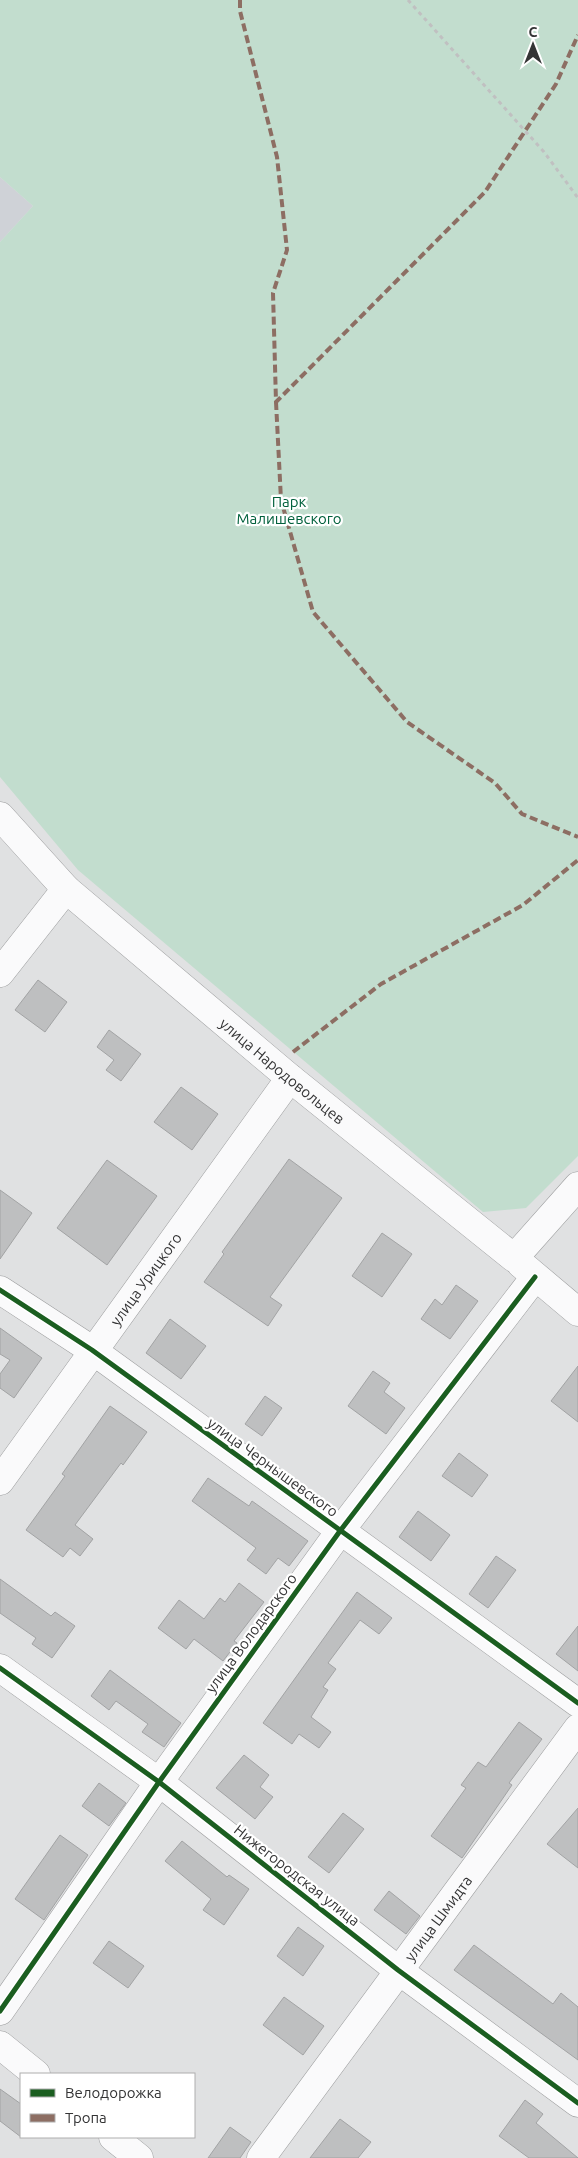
<svg xmlns="http://www.w3.org/2000/svg" width="578" height="2158" viewBox="0 0 578 2158" font-family="Ubuntu,sans-serif">
  <style>
    .built { fill: #cfd2d7 }
    .green { fill: #c2ddce }
    .building { fill: #bebfc0; stroke: #a2a3a4 }
    .lines { fill: none; stroke-linecap: round; stroke-linejoin: round }
    .minor-casing { stroke: #9b9c9d; stroke-width: 29 }
    .tertiary-casing { stroke: #9b9c9d; stroke-width: 29 }
    .secondary-casing { stroke: #9b9c9d; stroke-width: 29 }
    .path { stroke: #c0c0c1; stroke-width: 3; stroke-dasharray: 4 4; stroke-linecap: butt }
    .minor { stroke: #fafafb; stroke-width: 28 }
    .tertiary { stroke: #fafafb; stroke-width: 28 }
    .secondary { stroke: #fafafb; stroke-width: 28 }
    .quiet { stroke: #8d6e63; stroke-width: 4; stroke-dasharray: 8 4; stroke-linecap: butt }
    .cycleway-casing { stroke: #fff; stroke-width: 8 }
    .cycleway { stroke: #1b5e20; stroke-width: 5 }
    .labels { text-anchor: middle; dominant-baseline: central; stroke-width: 4.5; stroke-linejoin: round; paint-order: stroke }
    .park-label { font-size: 15px; fill: #01603c; stroke: #fff }
    .street-label { font-size: 15px; fill: #343435; stroke: #fff }
  </style>
  <rect width="100%" height="100%" fill="#e0e1e2"/>
  <!-- built -->
  <path class="built" d="M0,177l33,29 -33,36z"/>
  <!-- green -->
  <path class="green" d="M0,0h578v1156l-52,52 -43,4 -405,-342 -78,-93v-535l33,-36 -33,-29z"/>
  <!-- building -->
  <g class="building">
    <path d="M38,980l29,22 -22,30 -30,-22z"/>
    <path d="M109,1030l32,24 -20,27 -15,-11 8,-10 -17,-13z"/>
    <path d="M181,1087l37,27 -26,36 -38,-28z"/>
    <path d="M289,1159l53,39 -72,99 12,8 -14,21 -64,-44 20,-28 -2,-2z"/>
    <path d="M107,1160l50,36 -50,69 -50,-37z"/>
    <path d="M0,1190l32,23 -32,46z"/>
    <path d="M382,1233l30,21 -30,43 -30,-21z"/>
    <path d="M456,1285l22,16 -28,38 -29,-20 14,-20 7,6z"/>
    <path d="M170,1319l36,27 -25,33 -35,-26z"/>
    <path d="M0,1328l42,30 -28,40 -14,-10v-14l10,-14 -10,-6z"/>
    <path d="M578,1366v56l-27,-21z"/>
    <path d="M373,1371l17,12 -6,9 21,16 -19,26 -38,-28z"/>
    <path d="M265,1396l17,12 -20,28 -17,-12z"/>
    <path d="M110,1406l37,26 -24,33 -2,-2 -46,62 18,14 -13,17 -10,-8 -7,9 -37,-27 39,-54 -3,-2z"/>
    <path d="M459,1453l29,22 -16,22 -30,-21z"/>
    <path d="M208,1478l41,28 3,-5 56,40 -19,25 -11,-8 -12,16 -19,-14 9,-12 -64,-47z"/>
    <path d="M418,1511l32,24 -19,26 -32,-24z"/>
    <path d="M496,1556l20,14 -28,38 -19,-14z"/>
    <path d="M0,1579l51,37 4,-4 20,14 -23,32 -20,-14 4,-6 -36,-25z"/>
    <path d="M239,1583l25,19 -30,39 3,2 -14,18 -29,-22 -8,10 -28,-21 21,-28 25,19 16,-21 5,4z"/>
    <path d="M357,1592l35,26 -13,16 -19,-14 -32,43 8,6 -13,18 5,3 -17,27 20,15 -12,16 -20,-14 -7,10 -29,-21z"/>
    <path d="M578,1626v45l-22,-17z"/>
    <path d="M110,1670l71,53 -17,24 -22,-15 6,-8 -32,-23 -7,9 -18,-14z"/>
    <path d="M519,1722l23,17 -33,44 3,2 -50,73 -31,-22 35,-48 -5,-3 17,-23 8,5z"/>
    <path d="M244,1755l25,20 -9,12 13,10 -18,22 -39,-31z"/>
    <path d="M99,1783l27,20 -17,23 -27,-20z"/>
    <path d="M578,1808v60l-31,-24z"/>
    <path d="M343,1813l21,16 -35,44 -21,-16z"/>
    <path d="M60,1835l28,20 -44,65 -29,-21z"/>
    <path d="M182,1841l45,36 2,-2 20,14 -25,36 -21,-15 8,-11 -46,-38z"/>
    <path d="M389,1891l31,25 -14,18 -32,-24z"/>
    <path d="M298,1927l26,19 -21,30 -26,-20z"/>
    <path d="M109,1941l35,25 -16,22 -35,-25z"/>
    <path d="M474,1945l79,59 8,-11 17,14v53l-124,-90z"/>
    <path d="M284,1997l40,29 -21,29 -40,-30z"/>
    <path d="M0,2089l21,15v33l-21,-16z"/>
    <path d="M525,2100l18,14 -7,9 42,35h-49l-30,-22z"/>
    <path d="M340,2119l31,23 -13,16h-48z"/>
    <path d="M230,2127l21,15 -11,16h-32z"/>
  </g>
  <g class="lines">
    <!-- minor casing -->
    <g class="minor-casing">
      <g id="minor">
        <path d="M0,973l66,-84"/>
        <path d="M521,1264l57,48"/>
        <path d="M0,1290l92,60 486,353"/>
        <path d="M0,1668l159,114 239,188 180,133"/>
        <path d="M0,2011l159,-229 181,-251 195,-254"/>
        <path d="M0,2045l36,29"/>
        <path d="M113,2137l26,21"/>
        <path id="s1" d="M261,2158l317,-430"/>
      </g>
    </g>
    <!-- tertiary casing -->
    <g class="tertiary-casing">
      <g id="tertiary">
        <path id="s2" d="M0,1481l290,-403"/>
      </g>
    </g>
    <!-- secondary casing -->
    <g class="secondary-casing">
      <g id="secondary">
        <path id="s3" d="M0,816l66,73 224,189 224,180 64,-72"/>
      </g>
    </g>
    <!-- path -->
    <path class="path" d="M408,0l136,152 34,46"/>
    <!-- minor -->
    <use href="#minor" class="minor"/>
    <!-- tertiary -->
    <use href="#tertiary" class="tertiary"/>
    <!-- secondary -->
    <use href="#secondary" class="secondary"/>
    <!-- quiet -->
    <g class="quiet">
      <path d="M240,0v11l37,146 10,93 -14,43 3,109 209,-210 71,-108 22,-49"/>
      <path d="M276,402l5,98 32,112 94,110 88,61 27,31 56,23"/>
      <path d="M293,1052l88,-68 142,-79 55,-45"/>
    </g>
    <!-- cycleway casing -->
    <g class="cycleway-casing">
      <g id="cycleway">
        <path d="M0,1290l92,60 486,353"/>
        <path d="M0,1668l159,114 239,188 180,133"/>
        <path d="M0,2011l159,-229 181,-251 195,-254"/>
      </g>
    </g>
    <!-- cycleway -->
    <use href="#cycleway" class="cycleway"/>
  </g>
  <g class="labels">
    <!-- park labels -->
    <g class="park-label">
      <text x="289" y="501">Парк<tspan x="289" dy="17">Малишевского</tspan></text>
    </g>
    <!-- street labels -->
    <g class="street-label">
      <text stroke="none"><textPath href="#s3" startOffset="381">улица Народовольцев</textPath></text>
      <text stroke="none"><textPath href="#s2" startOffset="249">улица Урицкого</textPath></text>
      <text transform="translate(273 1467) rotate(36)">улица Чернышевского</text>
      <text transform="translate(251 1633) rotate(-54)">улица Володарского</text>
      <text transform="translate(297 1875) rotate(38)">Нижегородская улица</text>
      <text stroke="none"><textPath href="#s1" startOffset="298">улица Шмидта</textPath></text>
    </g>
  </g>
  <!-- legend -->
  <rect x="20" y="2073" width="175" height="65" fill="#ffffff" stroke="#aeaeae"/>
  <rect x="30" y="2089" width="25" height="8" fill="#1b5e20" stroke="#aeaeae"/>
  <text x="65" y="2098" font-size="15" fill="#343435">Велодорожка</text>
  <rect x="30" y="2114" width="25" height="8" fill="#8d6e63" stroke="#aeaeae"/>
  <text x="65" y="2123" font-size="15" fill="#343435">Тропа</text>
  <!-- north arrow -->
  <g transform="translate(533 45)" stroke="#ffffff" stroke-width="4" paint-order="stroke">
  <path d="M0-4L9 19L0 12L-9 19Z" fill="#343435"/>
  <text y="-8" font-size="14" font-weight="bold" text-anchor="middle" fill="#343435">С</text>
  </g>
</svg>
